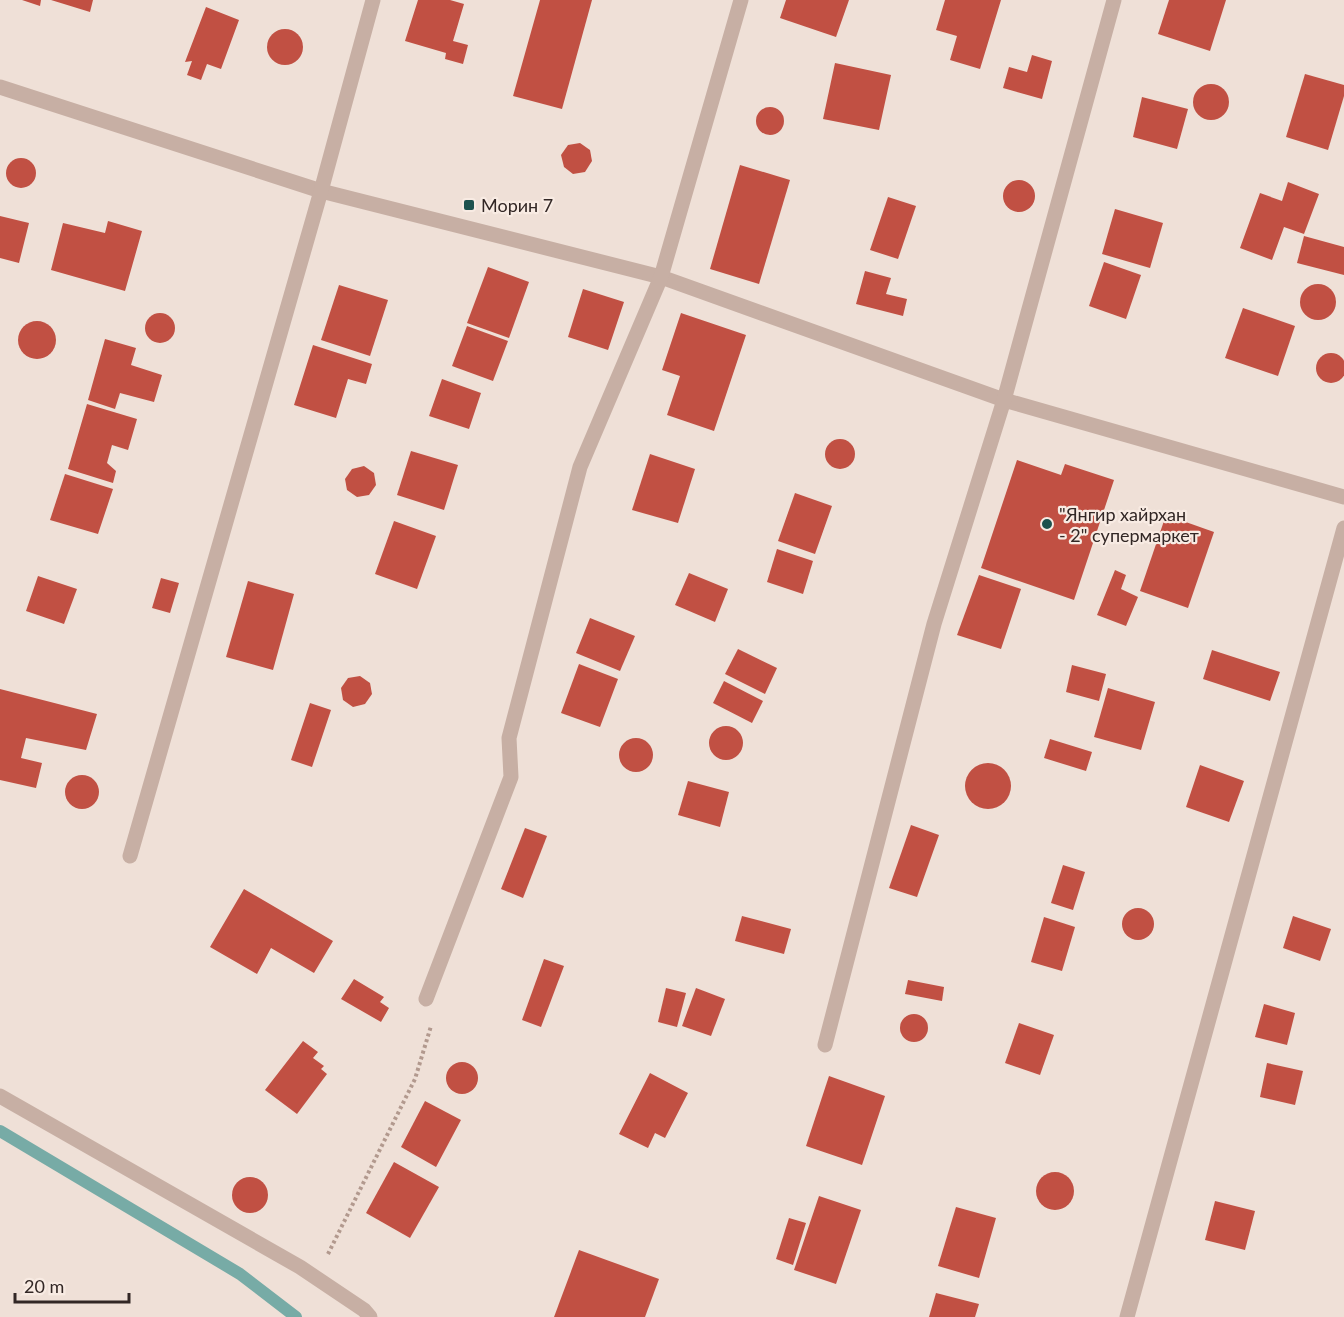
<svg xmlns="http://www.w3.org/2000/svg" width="1344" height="1317" viewBox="0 0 1344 1317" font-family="Lato,sans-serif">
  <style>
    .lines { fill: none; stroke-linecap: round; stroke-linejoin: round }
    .stream { stroke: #77aba6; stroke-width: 12 }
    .building { fill: #c15043 }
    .path { stroke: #b2998e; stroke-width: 4; stroke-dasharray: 3 3; stroke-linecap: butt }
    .minor { stroke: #c7afa4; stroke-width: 15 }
    .poi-dot { fill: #1d524e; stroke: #f8ebe3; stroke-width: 2 }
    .labels { text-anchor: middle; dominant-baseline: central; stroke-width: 4.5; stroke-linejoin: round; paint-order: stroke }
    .poi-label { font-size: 18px; fill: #322725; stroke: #f8ebe3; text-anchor: start }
  </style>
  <rect width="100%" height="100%" fill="#efe0d7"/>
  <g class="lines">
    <!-- stream -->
    <path class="stream" d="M0,1131l240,143 56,43"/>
  </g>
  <!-- building -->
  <g class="building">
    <path d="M22,0h19l-1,6z"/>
    <path d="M51,0h42l-3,12z"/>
    <path d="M418,0h32l14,4 -11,37 15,4 -5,19 -18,-5 1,-6 -41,-12z"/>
    <path d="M540,0h52l-30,109 -49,-13z"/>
    <path d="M786,0h63l-13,37 -56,-19z"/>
    <path d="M945,0h56l-21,69 -30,-9 7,-24 -21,-6z"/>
    <path d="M1169,0h57l-16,51 -52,-17z"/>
    <path d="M206,7l33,13 -18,49 -14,-5 -6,16 -14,-5 5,-14 -7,1z"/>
    <circle cx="285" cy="47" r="18"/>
    <path d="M1032,55l20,6 -10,38 -39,-11 6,-21 18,5z"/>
    <path d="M835,63l56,12 -12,55 -56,-11z"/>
    <path d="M1305,74l39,11v11l-16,54 -42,-13z"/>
    <circle cx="1211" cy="102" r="18"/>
    <path d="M1142,97l46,12 -11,40 -44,-12z"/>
    <circle cx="770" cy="121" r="14"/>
    <path d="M580,143l10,7 2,11 -7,11 -12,2 -9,-7 -3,-12 7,-10z"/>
    <circle cx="21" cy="173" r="15"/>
    <path d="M740,165l50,15 -31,104 -49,-15z"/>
    <circle cx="1019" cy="196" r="16"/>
    <path d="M1288,182l31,12 -15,40 -20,-7 -12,33 -32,-12 20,-55 22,8z"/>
    <path d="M888,197l28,9 -18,53 -28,-9z"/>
    <path d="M1115,209l48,14 -13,45 -48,-14z"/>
    <path d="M0,216l29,7 -10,40 -19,-5z"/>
    <path d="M108,221l34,10 -17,60 -74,-21 12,-47 42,10z"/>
    <path d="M1304,236l40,11v28l-47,-12z"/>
    <path d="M1104,262l37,13 -15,44 -37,-13z"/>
    <path d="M488,267l41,15 -20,56 -42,-15z"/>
    <path d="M865,271l26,7 -5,16 21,5 -4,17 -47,-12z"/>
    <circle cx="1318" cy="302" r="18"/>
    <path d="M339,285l49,15 -18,56 -49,-16z"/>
    <path d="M583,289l41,13 -16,48 -40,-13z"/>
    <path d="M1243,308l52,18 -17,50 -53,-18z"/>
    <circle cx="160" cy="328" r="15"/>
    <path d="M681,313l65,22 -32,96 -47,-16 13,-39 -18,-6z"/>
    <circle cx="37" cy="340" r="19"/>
    <path d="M467,326l41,15 -15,40 -41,-15z"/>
    <path d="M105,339l31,9 -5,17 31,10 -8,27 -34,-9 -5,16 -27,-9z"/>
    <path d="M313,345l59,19 -6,20 -18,-5 -12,39 -42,-13z"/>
    <circle cx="1331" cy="368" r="15"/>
    <path d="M442,379l39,14 -12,36 -40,-13z"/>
    <path d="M87,404l50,15 -9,31 -16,-5 -5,18 9,8 -3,12 -45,-14z"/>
    <circle cx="840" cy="454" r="15"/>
    <path d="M411,451l47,14 -14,45 -47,-15z"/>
    <path d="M650,454l45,15 -17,54 -46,-13z"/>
    <path d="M1017,460l44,15 4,-11 49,16 -40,120 -93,-32z"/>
    <path d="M364,466l10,7 2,12 -7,10 -12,2 -10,-7 -2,-11 7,-10z"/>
    <path d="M65,474l48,15 -15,45 -48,-14z"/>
    <path d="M795,493l37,13 -17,48 -37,-13z"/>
    <path d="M1166,515l48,17 -26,76 -48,-17z"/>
    <path d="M394,521l42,15 -19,53 -42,-15z"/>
    <path d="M777,549l36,12 -10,33 -36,-12z"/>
    <path d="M1115,570l11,5 -5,14 17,8 -12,29 -29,-11z"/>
    <path d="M689,573l39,16 -13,33 -40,-17z"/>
    <path d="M979,575l42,14 -20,60 -44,-14z"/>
    <path d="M38,576l39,13 -13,35 -38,-13z"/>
    <path d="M161,578l18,5 -9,30 -18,-5z"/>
    <path d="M248,581l46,13 -21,76 -47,-13z"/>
    <path d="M590,618l45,18 -15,35 -44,-18z"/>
    <path d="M738,649l39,19 -12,26 -40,-20z"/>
    <path d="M1212,650l68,22 -10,29 -67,-22z"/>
    <path d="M579,664l39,15 -18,48 -39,-14z"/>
    <path d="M1072,665l34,9 -7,27 -33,-9z"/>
    <path d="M360,676l10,7 2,11 -7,10 -12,3 -10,-7 -2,-12 7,-10z"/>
    <path d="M724,681l39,20 -11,22 -39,-20z"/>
    <path d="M1108,688l47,14 -14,48 -47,-13z"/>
    <path d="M0,689l97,25 -11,36 -60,-12 -5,20 21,5 -6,25 -36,-8z"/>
    <path d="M310,703l21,7 -19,57 -21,-7z"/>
    <circle cx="726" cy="743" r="17"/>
    <circle cx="636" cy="755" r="17"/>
    <path d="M1050,739l42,13 -6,19 -42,-13z"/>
    <circle cx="988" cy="786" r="23"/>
    <path d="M1200,765l44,16 -15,41 -43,-15z"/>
    <circle cx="82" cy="792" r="17"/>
    <path d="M688,781l41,11 -9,35 -42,-12z"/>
    <path d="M911,825l28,10 -22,62 -28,-9z"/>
    <path d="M525,828l22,8 -24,62 -22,-9z"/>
    <path d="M1063,865l22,7 -12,38 -22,-7z"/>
    <path d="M244,889l89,52 -19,32 -43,-25 -14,26 -47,-27z"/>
    <circle cx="1138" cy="924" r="16"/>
    <path d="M742,916l49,13 -7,25 -49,-13z"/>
    <path d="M1293,916l38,13 -11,32 -37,-13z"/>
    <path d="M1044,917l31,10 -13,44 -31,-9z"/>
    <path d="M544,959l20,7 -23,61 -19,-7z"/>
    <path d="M354,979l30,18 -4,5 9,6 -8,14 -40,-23z"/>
    <path d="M908,980l36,7 -2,14 -37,-7z"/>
    <path d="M666,988l20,5 -9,34 -19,-5z"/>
    <path d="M696,988l29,11 -14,37 -29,-10z"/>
    <path d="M1264,1004l31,9 -8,32 -32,-8z"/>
    <circle cx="914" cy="1028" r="14"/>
    <path d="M1019,1023l35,12 -14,40 -35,-12z"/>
    <path d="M303,1041l15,11 -5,6 11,8 -3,3 6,5 -30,40 -32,-24z"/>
    <circle cx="462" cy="1078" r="16"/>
    <path d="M1267,1063l36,8 -8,34 -35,-8z"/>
    <path d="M650,1073l38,20 -23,45 -10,-5 -7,15 -29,-14z"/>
    <path d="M829,1076l56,20 -23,69 -56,-19z"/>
    <path d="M425,1101l36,19 -25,47 -35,-20z"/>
    <path d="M394,1162l45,25 -29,51 -44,-25z"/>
    <circle cx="1055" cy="1191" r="19"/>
    <circle cx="250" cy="1195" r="18"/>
    <path d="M819,1196l42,14 -25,74 -42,-14z"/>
    <path d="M1215,1201l40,10 -10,39 -40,-10z"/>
    <path d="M956,1207l40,11 -17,60 -41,-12z"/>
    <path d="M789,1218l17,5 -13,42 -17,-6z"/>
    <path d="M579,1250l80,29 -14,38h-91z"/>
    <path d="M936,1293l43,11 -4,13h-46z"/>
  </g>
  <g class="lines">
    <!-- path -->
    <path class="path" d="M328,1254l87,-175 16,-53"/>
    <!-- minor -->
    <g class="minor">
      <path d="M0,87l321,104 340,86 343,123 340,97"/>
      <path d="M130,856l191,-665 52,-191"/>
      <path d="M426,999l85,-222 -2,-39 71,-271 81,-190 80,-277"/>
      <path d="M825,1045l109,-421 70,-224 110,-400"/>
      <path d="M0,1096l300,171 64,43 6,7"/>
      <path d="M1127,1317l217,-789"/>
    </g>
  </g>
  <!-- markers -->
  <g class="poi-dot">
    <rect x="463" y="199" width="12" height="12" rx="3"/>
    <circle cx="1047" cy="524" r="6"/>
  </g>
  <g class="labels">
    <!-- poi labels -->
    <g class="poi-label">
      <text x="481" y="205">Морин 7</text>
      <text x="1059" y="514">"Янгир хайрхан<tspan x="1059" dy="21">- 2" супермаркет</tspan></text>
    </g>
  </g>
  <!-- scale -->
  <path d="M15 1293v9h114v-9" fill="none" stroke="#322725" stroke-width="3"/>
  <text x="24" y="1293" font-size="18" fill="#322725" stroke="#f8ebe3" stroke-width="4.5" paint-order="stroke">20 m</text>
</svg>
